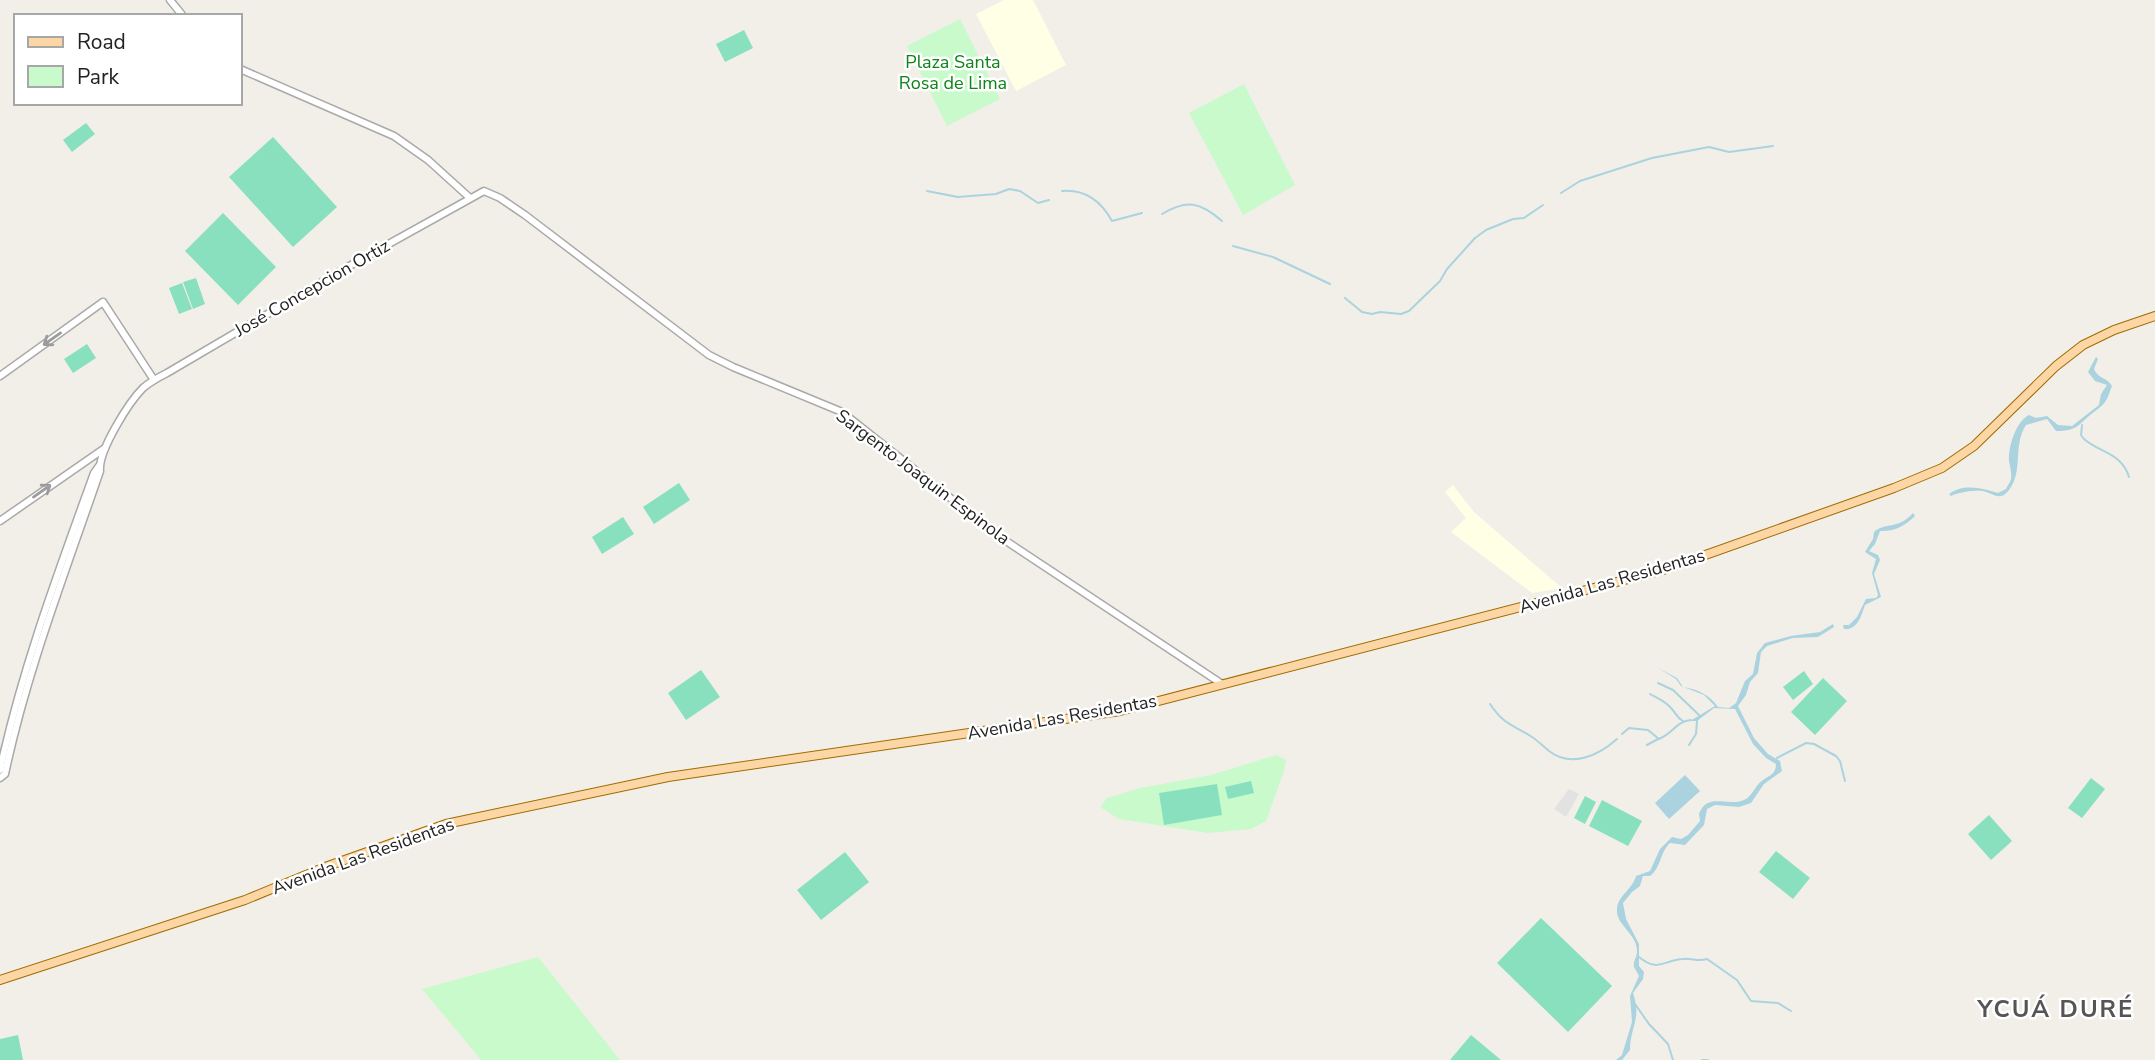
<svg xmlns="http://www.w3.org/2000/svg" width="2155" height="1060" viewBox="0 0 2155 1060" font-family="'Nunito Sans',sans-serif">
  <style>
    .education { fill: #ffffe5 }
    .park { fill: #c8facc }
    .pitch { fill: #88e0be }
    .parking { fill: #e2e2e2 }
    .water { fill: #aad3df }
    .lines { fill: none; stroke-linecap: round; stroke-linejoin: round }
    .stream { stroke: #aad3df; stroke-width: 2 }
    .minor-casing { stroke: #a9a9a9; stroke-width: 9 }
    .major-casing { stroke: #a06b00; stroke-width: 10 }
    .minor { stroke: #fff; stroke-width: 6 }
    .major { stroke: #fcd6a4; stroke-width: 8 }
    .oneway { stroke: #9c9c9c }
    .labels { text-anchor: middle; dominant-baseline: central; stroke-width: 5; stroke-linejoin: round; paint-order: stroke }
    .park-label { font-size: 18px; fill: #0c8416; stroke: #fff }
    .street-label { font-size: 18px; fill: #222; stroke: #fff }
    .district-label { font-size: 24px; font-weight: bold; letter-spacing: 2px; fill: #555; stroke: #fff }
  </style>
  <rect width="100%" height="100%" fill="#f2efe9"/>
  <!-- education -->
  <g class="education">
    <path d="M1004,0h29l33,65 -50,26 -40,-77z"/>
    <path d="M1453,485l21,27 88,76 -30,5 -81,-61 15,-14 -21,-26z"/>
  </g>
  <!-- park -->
  <g class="park">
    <path d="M960,19l40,80 -53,27 -40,-80z"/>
    <path d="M1244,84l51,101 -52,30 -54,-102z"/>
    <path d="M1276,755l10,5 -2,11 -18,50 -15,8 -43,4 -89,-14 -19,-12 7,-9 33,-10 71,-13z"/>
    <path d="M538,957l82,103h-139l-59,-71z"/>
  </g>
  <!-- pitch -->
  <g class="pitch">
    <path d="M744,30l9,18 -28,14 -9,-18z"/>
    <path d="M86,123l9,11 -23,18 -9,-12z"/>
    <path d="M273,137l64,70 -44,40 -64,-70z"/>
    <path d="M223,213l53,54 -38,38 -53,-54z"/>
    <path d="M196,278l9,26 -12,5 -10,-27z"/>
    <path d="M182,283l10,26 -13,5 -10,-26z"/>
    <path d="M87,344l9,14 -23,15 -9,-14z"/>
    <path d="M679,483l11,17 -36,24 -11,-17z"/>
    <path d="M623,517l11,17 -32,20 -10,-17z"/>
    <path d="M701,670l19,27 -34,23 -18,-27z"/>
    <path d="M1804,671l9,13 -20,16 -10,-13z"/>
    <path d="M1823,678l24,23 -32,34 -24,-23z"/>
    <path d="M2091,778l14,11 -23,29 -14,-10z"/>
    <path d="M1251,781l3,12 -26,6 -3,-12z"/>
    <path d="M1217,784l5,31 -58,10 -5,-32z"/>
    <path d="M1585,796l11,6 -11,22 -11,-6z"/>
    <path d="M1602,800l40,21 -14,25 -39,-20z"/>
    <path d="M1989,815l23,26 -21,19 -23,-26z"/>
    <path d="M1776,851l34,27 -17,21 -34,-27z"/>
    <path d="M845,852l24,30 -48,38 -24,-30z"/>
    <path d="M1541,918l71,68 -44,46 -71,-69z"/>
    <path d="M18,1035l5,25h-23v-21z"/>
    <path d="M1471,1035l30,25h-51z"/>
  </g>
  <!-- parking -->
  <path class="parking" d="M1569,789l10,5 -13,23 -12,-8z"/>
  <!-- water -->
  <g class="water">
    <path d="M2096,357l2,2 -4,10c4,10 13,8 18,17 -6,16 -5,16 -18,26 -16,12 -15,19 -38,19l-9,-12 -21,6c-13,20 -3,43 -15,62 -10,16 -16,7 -28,4 -9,-1 -24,1 -32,5l-2,-2c14,-11 33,-6 49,-1l8,-4c1,-3 4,-6 5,-10 1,-6 -1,-12 -2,-18 -1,-14 7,-40 20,-46l7,3 11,-2 11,9 14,1 27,-21 2,-11 6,-9 -12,-4 -7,-9z"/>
    <path d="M1913,513l2,3c-10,10 -21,16 -35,15l-5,13 -6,7 9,4 2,5 -6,14 7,23 -16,8c-4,11 -7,25 -21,24l-1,-4h6l8,-8 9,-18 10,-1 2,-3 -6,-22 4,-14 -11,-7 8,-13 1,-7c11,-10 24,-2 39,-19z"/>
    <path d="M1833,624l1,3 -16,10 -25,1 -26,8 -6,6 -3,21 -8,9 -4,13 -8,11 16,32 14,16 12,7 2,10 -18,13 -13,19 -12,4 -24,-2 -8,4 -3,16 -19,20 -15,-2c-10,9 -9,25 -20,33h-7l-3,10 -8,6 -9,11 3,16 13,25v22l5,6 -1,7 -10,14c9,26 -3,34 -3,57l-8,10h-6l6,-5 10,-33 -2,-26 9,-20 -5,-9c-1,-6 3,-10 3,-16 0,-17 -21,-26 -20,-41 0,-14 16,-21 19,-34l14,-5 10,-22 12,-12 9,2 7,-4 12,-14 -1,-7c8,-22 28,-7 45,-14 9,-4 10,-14 19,-20 7,-5 13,-6 13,-16l-10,-6 -13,-14 -18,-35 -21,-1 -17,13h-7l25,-15 -11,-11 -23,-9 -5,-7 -18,-11 19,10 6,9c14,2 27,8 35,20l11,1 7,-5 9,-22 8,-7 4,-21 8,-10 26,-7 29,-4z"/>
    <path d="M1685,775l15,16 -31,28 -14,-16z"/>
  </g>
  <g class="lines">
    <!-- stream -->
    <g class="stream">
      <path d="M927,191l31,6 38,-3 13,-5 11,2 18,12 11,-3"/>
      <path d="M1062,191c24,-2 39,10 50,30l30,-8"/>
      <path d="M1561,193l19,-12 72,-23 57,-11 20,5 44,-6"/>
      <path d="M1162,214c25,-15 38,-12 60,7"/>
      <path d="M1233,246l40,11 57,27"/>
      <path d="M1345,298l17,14 10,2 8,-2 21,2 8,-3 31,-30 7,-12 28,-31 11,-8 27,-11 11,-1 19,-13"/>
      <path d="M2082,425l-1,10 3,4c16,14 38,14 45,38"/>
      <path d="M1658,683l15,7 27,26"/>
      <path d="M1650,694c7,4 15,7 21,14 5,5 5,9 12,13"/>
      <path d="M1490,704c15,22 22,20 42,33 6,4 11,9 17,14 22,17 49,5 68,-12"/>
      <path d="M1622,734l7,-6 19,2 11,9c15,-6 17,-18 32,-19"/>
      <path d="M1647,745l11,-6"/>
      <path d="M1689,745l7,-11 1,-13"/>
      <path d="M1777,758l29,-15 8,1 22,12 4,5 5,20"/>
      <path d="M1639,957c19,16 25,3 44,2 9,-1 15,3 24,0l30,21 14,21 27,2 13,8"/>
      <path d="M1635,1004l14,20 19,20 5,16"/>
      <path d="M1702,1060h6"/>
    </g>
    <!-- minor casing -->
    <g class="minor-casing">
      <g id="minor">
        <path d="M170,0l13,16"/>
        <path d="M240,69l154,67 34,24 42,38"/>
        <path d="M0,376l103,-74 51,78"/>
        <path d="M0,521l105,-73"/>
        <path d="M0,770c22,-102 59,-200 94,-297l5,-7"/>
        <path d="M0,778l5,-4c22,-104 61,-203 95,-303 -2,-20 29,-69 43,-83 7,-6 16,-11 24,-15l191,-112 126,-70 16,7 25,17 184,140 24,12 109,45 155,123 225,149"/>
      </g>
    </g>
    <!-- major casing -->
    <g class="major-casing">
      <path id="major" d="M0,980l245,-80 80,-33 121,-43 222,-47 452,-66 543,-141 231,-82 48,-20 32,-22 82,-80 27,-21 31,-15 41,-14"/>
    </g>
    <!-- minor -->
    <use href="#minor" class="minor"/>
    <!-- major -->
    <use href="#major" class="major"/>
  </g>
  <!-- one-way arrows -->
  <defs><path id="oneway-shaft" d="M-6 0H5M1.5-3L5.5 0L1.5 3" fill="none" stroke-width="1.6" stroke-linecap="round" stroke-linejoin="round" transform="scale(1.75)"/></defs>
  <g class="oneway">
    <use href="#oneway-shaft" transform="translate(52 339) rotate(145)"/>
    <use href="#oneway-shaft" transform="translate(42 491) rotate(-35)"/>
  </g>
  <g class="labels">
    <!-- park labels -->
    <g class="park-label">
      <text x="953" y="62">Plaza Santa<tspan x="953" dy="21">Rosa de Lima</tspan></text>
    </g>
    <!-- street labels -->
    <g class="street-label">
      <text transform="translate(312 288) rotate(-30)">José Concepcion Ortiz</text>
      <text transform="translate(923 477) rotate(37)">Sargento Joaquin Espinola</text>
      <text transform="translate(1612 581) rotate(-16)">Avenida Las Residentas</text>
      <text transform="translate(1062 717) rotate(-10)">Avenida Las Residentas</text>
      <text transform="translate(363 856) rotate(-20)">Avenida Las Residentas</text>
    </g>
    <!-- district labels -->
    <g class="district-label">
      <text x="2056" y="1009">YCUÁ DURÉ</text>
    </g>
  </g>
  <!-- legend -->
  <rect x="14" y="14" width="228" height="91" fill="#ffffff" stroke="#a7a7a7" stroke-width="2"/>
  <rect x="28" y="37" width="35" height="10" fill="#fcd6a4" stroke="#a7a7a7" stroke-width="2"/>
  <text x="77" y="49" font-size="21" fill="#222222">Road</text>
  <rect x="28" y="66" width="35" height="21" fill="#c8facc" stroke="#a7a7a7" stroke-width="2"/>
  <text x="77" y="84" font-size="21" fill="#222222">Park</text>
</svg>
